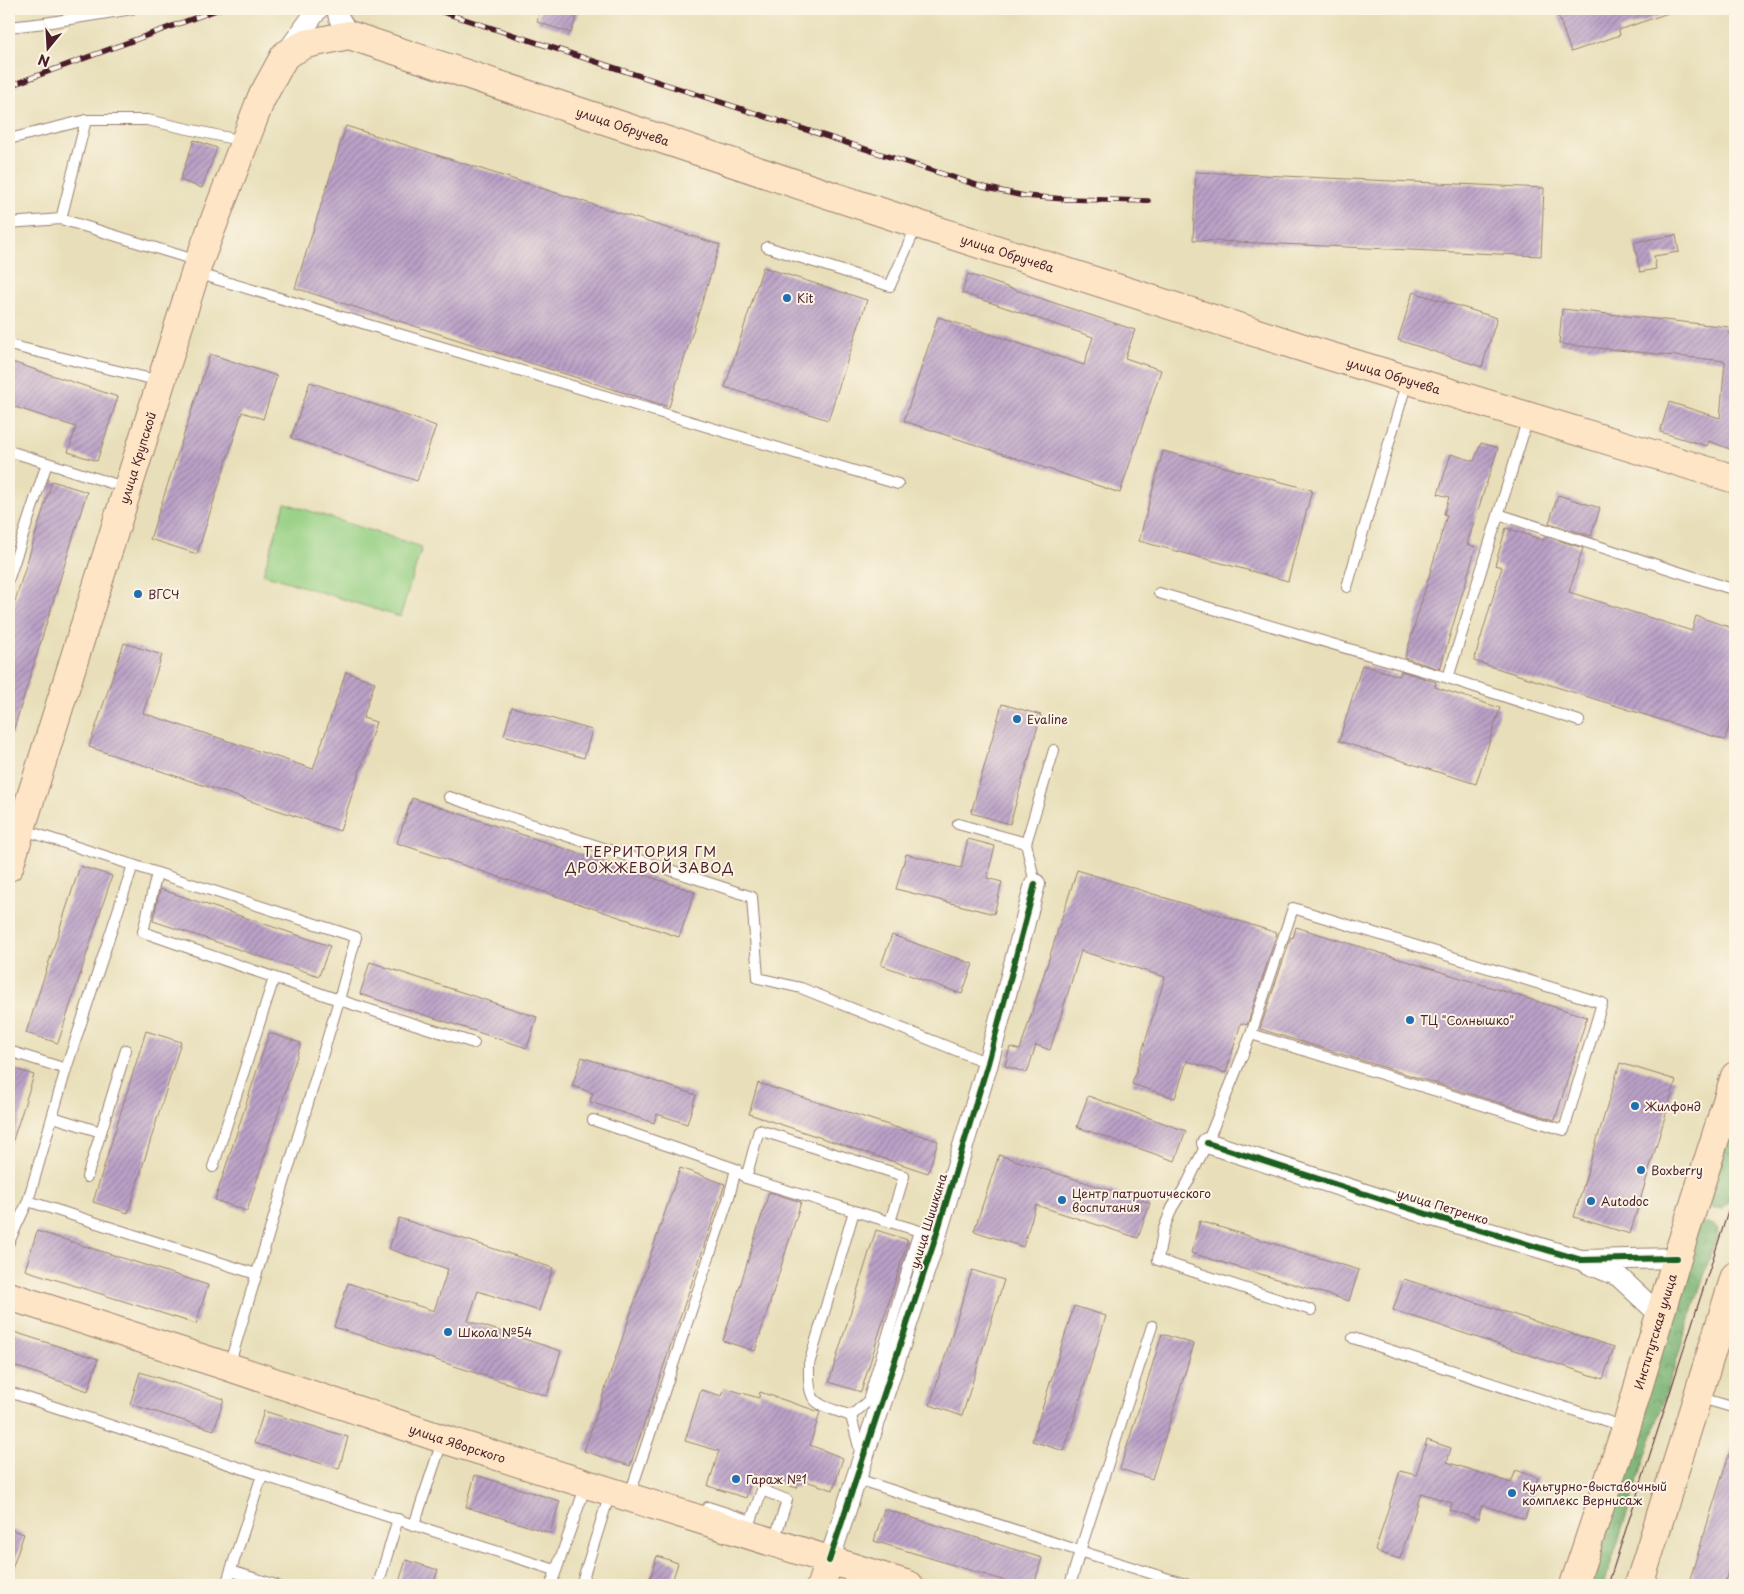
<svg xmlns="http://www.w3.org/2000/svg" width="1744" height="1594" viewBox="0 0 1744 1594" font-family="'Playpen Sans',sans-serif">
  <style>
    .forest { fill: url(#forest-crowns); stroke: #61684e }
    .pitch { fill: #96d084; stroke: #707858 }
    .building { fill: url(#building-hatch) }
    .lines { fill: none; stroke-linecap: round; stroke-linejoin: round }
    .lane-casing { stroke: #997f72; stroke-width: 12 }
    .street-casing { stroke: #997f72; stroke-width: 22 }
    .secondary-casing { stroke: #997f72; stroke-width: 30 }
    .lane { stroke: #fff; stroke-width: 10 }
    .street { stroke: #fff; stroke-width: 20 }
    .secondary { stroke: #fde5c5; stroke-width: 28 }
    .tram { stroke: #4a1f2b; stroke-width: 1 }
    .rail-casing { stroke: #4a1f2b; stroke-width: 5.5 }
    .rail { stroke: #fcf5e5; stroke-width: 4; stroke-dasharray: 11; stroke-linecap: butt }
    .cycleway-casing { stroke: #fcf5e5; stroke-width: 9 }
    .cycleway { stroke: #1b5e20; stroke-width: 6 }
    .poi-dot { fill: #1f6fb2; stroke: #fcf5e5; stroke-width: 2 }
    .labels { text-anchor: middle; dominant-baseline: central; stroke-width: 4; stroke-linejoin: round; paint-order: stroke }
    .street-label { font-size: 12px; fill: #4a1f2b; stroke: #fcf5e5 }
    .poi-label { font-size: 12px; fill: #4a1f2b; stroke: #fcf5e5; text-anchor: start }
    .neighbourhood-label { font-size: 14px; letter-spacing: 1px; fill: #4a1f2b; stroke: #fcf5e5 }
  </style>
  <defs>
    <pattern id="forest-crowns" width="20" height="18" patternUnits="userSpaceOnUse" patternTransform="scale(1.25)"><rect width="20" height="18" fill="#78b272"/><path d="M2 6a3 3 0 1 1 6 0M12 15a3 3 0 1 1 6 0" fill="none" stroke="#64905e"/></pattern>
    <pattern id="building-hatch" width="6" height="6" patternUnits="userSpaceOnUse" patternTransform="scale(1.25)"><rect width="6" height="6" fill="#baa1c7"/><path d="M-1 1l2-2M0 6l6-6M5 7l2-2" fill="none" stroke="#9983a2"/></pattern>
  </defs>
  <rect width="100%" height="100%" fill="#fcf5e5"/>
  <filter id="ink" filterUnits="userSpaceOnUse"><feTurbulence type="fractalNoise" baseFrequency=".02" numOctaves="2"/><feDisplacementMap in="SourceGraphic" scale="10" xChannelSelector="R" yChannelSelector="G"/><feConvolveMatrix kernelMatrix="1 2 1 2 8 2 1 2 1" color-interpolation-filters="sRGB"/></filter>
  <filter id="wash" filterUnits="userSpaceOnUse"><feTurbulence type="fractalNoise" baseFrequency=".0096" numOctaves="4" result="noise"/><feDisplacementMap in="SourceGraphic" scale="20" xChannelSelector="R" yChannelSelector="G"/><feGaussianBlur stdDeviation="1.12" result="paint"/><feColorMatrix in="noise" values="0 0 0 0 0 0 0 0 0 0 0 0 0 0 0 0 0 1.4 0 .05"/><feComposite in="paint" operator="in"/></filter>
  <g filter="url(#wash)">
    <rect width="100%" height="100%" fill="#e8dfba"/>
    <!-- forest -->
    <g class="forest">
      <path d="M1735,1109c0,25 7,82 -12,100h-8l-8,-4z"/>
      <path d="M1703,1222l12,3 3,5 -2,9 -112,346h-26l114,-353z"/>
    </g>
    <!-- pitch -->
    <path class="pitch" d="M285,503l137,44 -22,70 -137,-43z"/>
    <g id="blocks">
      <!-- building -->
      <g class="building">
        <path d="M541,9h38l-8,24 -34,-11z"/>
        <path d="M1556,9h117l1,2 -55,19 1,5 -49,17z"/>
        <path d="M346,126l374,119 -51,162 -374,-119z"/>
        <path d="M194,140l23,8 -15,40 -22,-8z"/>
        <path d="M1196,172l348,16 -3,68 -348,-16z"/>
        <path d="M1676,235l3,17 -25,4 2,13 -16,3 -6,-30z"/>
        <path d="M763,267l104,33 -39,120 -103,-33z"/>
        <path d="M968,274l167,56 -10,28 36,12 -41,123 -216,-72 34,-104 146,48 9,-28 -131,-44z"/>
        <path d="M1413,292l84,26 -15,49 -84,-27z"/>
        <path d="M1562,309l167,18 -1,6 7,1v117l-26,-10 -2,5 -47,-14 9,-30 51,16 5,-57 -166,-17z"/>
        <path d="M210,354l67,22 -14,43 -21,-7 -45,142 -47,-15z"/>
        <path d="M9,361l109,36 -21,64 -29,-9 8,-25 -67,-22z"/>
        <path d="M310,382l126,44 -19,55 -126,-43z"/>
        <path d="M1481,443l17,5 -31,96 9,3 -36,122 -35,-11 42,-143 -3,-1 5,-17 -11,-3 13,-40 23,7z"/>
        <path d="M1163,451l149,39 -24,91 -149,-40z"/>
        <path d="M52,481l35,11 -75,243 -3,-1v-113z"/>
        <path d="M1558,495l42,13 -9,28 -42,-13z"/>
        <path d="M1506,528l37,12 2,-4 38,12 -14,44 123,39 4,-15 39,13v77l-10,34 -251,-79 28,-94 -7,-2z"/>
        <path d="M124,643l38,12 -19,58 170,56 33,-97 29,10 -12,36 13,4 -36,109 -251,-84z"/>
        <path d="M1362,665l37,11 2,-5 35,11 -1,5 65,21 -24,76 -137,-43z"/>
        <path d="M1002,704l39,11 -31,109 -39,-11z"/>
        <path d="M512,707l80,23 -8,28 -80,-23z"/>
        <path d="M412,798l283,94 -16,45 -282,-94z"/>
        <path d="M968,839l27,7 -8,32 15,4 -8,32 -98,-25 10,-35 55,14z"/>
        <path d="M80,866l32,10 -54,167 -32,-10z"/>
        <path d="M1077,870l200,63 -30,92 -6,-2 -15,50 -39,-12 -12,37 -43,-14 33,-107 -84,-26 -31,99 -14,-5 -9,28 -22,-7 5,-19 10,3z"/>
        <path d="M160,889l170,57 -11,30 -166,-55z"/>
        <path d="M1296,927l291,90 -32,103 -295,-91 31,-92 2,1z"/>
        <path d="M892,935l81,29 -11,30 -81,-29z"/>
        <path d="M370,962l167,55 -10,31 -167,-54z"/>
        <path d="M146,1031l35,11 -53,171 -35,-11z"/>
        <path d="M269,1033l32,10 -54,168 -32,-11z"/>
        <path d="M582,1057l114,38 -9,29 -30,-10 -3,9 -64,-21 3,-9 -21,-7z"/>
        <path d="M1620,1063l56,17 -46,154 -56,-17z"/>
        <path d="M9,1067l25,8 -22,68h-3z"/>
        <path d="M758,1083l180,58 -10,32 -179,-59z"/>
        <path d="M1088,1096l98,35 -11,30 -98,-34z"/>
        <path d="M999,1155l151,48 -12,35 -102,-33 -13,42 -49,-16z"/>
        <path d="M680,1168l45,16 -95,282 -46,-15z"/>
        <path d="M769,1192l32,10 -46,149 -32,-10z"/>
        <path d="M399,1218l154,50 -14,43 -61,-20 -10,30 93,30 -14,45 -213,-69 14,-44 86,28 14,-42 -59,-20z"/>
        <path d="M1200,1221l159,49 -10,31 -158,-48z"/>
        <path d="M876,1230l32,10 -47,152 -32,-10z"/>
        <path d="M37,1231l171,54 -12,39 -171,-54z"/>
        <path d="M972,1270l32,10 -42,136 -32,-11z"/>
        <path d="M1404,1279l210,68 -11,32 -210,-69z"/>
        <path d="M1074,1306l32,10 -42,135 -32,-10z"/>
        <path d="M14,1332l84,27 -10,32 -79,-27v-15z"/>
        <path d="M1162,1334l32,10 -42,135 -32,-10z"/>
        <path d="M140,1372l84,27 -10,31 -84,-26z"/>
        <path d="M725,1388l34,10 1,-6 60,20 -10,33 33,13 -10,32 -33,-11 -3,9 -44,-14 -7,24 -38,-12 11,-35 -34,-10 16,-51 21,6z"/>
        <path d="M264,1411l84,26 -9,32 -85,-26z"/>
        <path d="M1427,1440l24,8 -4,14 64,21 5,-13 22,8 -13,41 -43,-14 -4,14 -29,-9 3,-7 -31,-10 -21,66 -25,-8 25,-80 16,4z"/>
        <path d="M1732,1445l3,1v102l-11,37h-36z"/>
        <path d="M475,1475l85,26 -10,32 -84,-26z"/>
        <path d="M884,1509l158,49 -8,27h-15l-145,-44z"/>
        <path d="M9,1529l15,5 -13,38h-2z"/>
        <path d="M657,1556l21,7 -7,22h-23z"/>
        <path d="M406,1560l32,10 -5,15h-35z"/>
      </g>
    </g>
  </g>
  <g filter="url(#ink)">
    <use href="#blocks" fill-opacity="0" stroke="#997f72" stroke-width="1"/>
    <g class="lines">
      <!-- lane casing -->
      <g class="lane-casing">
        <g id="lane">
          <path d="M9,27l36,-4 87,-14"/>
          <path d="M9,139l77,-19h61l96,21"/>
          <path d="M61,219l25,-99"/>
          <path d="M9,223l52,-4 137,42"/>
          <path d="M767,247l123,39 27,-61"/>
          <path d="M196,273l702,211"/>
          <path d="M9,345l151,36"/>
          <path d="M1528,418l-80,260 131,43"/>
          <path d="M9,451l118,37"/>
          <path d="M1498,514l237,76"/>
          <path d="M9,578l38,-115"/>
          <path d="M1347,587l60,-206"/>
          <path d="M1159,593l289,85"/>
          <path d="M449,797l303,100 6,81 43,10 187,75"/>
          <path d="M958,824l68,19 28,-93"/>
          <path d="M21,829l335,108 -17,63 135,43"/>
          <path d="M1026,843l9,41"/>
          <path d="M157,873l-14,59 196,68 -110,366"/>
          <path d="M1251,1034l313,96 38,-127 -309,-95 -42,126 -44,109 -19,39 -16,26 -9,23 -5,29 153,50"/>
          <path d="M9,1051l57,18"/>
          <path d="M53,1117l48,15 -14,45"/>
          <path d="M593,1120l143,49 -7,28 -100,300"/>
          <path d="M101,1132l25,-82"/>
          <path d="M213,1167l61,-189"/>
          <path d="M742,1174l4,4 190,58"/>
          <path d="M746,1178l13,-48 145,46 -14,46"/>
          <path d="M28,1201l228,73"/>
          <path d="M854,1211l-45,153c-1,43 5,38 42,52l10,39"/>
          <path d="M9,1242l19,-41 38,-132 67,-204"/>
          <path d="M1353,1338l272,89"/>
          <path d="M9,1392l405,133 29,-86"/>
          <path d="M1698,1397l37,11"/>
          <path d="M851,1416l17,-15 51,-170"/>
          <path d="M857,1479l223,72 72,-225"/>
          <path d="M702,1518l6,-11 43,14 11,-31 25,10 -13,41"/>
          <path d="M414,1525l141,45"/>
          <path d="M231,1571l45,14"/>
          <path d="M226,1585l36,-110"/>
          <path d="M378,1585l20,-66"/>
          <path d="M551,1585l35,-100"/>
          <path d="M581,1585l29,-92"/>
          <path d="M1070,1585l10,-34 108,34"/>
        </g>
      </g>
      <!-- street casing -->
      <g class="street-casing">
        <g id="street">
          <path d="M337,9l2,9 10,17"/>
          <path d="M286,53l32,-44"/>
          <path d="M1207,1143l229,74 145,43 96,-2"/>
          <path d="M1587,1263l31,13 42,39"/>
          <path d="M829,1561l107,-325 52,-173 47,-179"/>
        </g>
      </g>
      <!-- secondary casing -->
      <g class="secondary-casing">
        <g id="secondary">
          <path id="s1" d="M9,867l190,-606 62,-162 24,-44 21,-11 43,-9 568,189 396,127 422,128"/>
          <path id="s2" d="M9,1296l220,71 214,72 466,146"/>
          <path d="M821,1585l8,-24"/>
          <path id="s3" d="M1574,1585l52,-157 51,-170 58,-182"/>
          <path d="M1639,1585l96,-309"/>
        </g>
      </g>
      <!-- lane -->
      <use href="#lane" class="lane"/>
      <!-- street -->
      <use href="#street" class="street"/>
      <!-- secondary -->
      <use href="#secondary" class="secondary"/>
      <!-- tram -->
      <path class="tram" d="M1608,1585l127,-395"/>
      <!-- rail casing -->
      <g class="rail-casing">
        <g id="rail">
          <path d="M433,9l550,178 41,9 41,3 83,2"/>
          <path d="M9,86l210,-77"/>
        </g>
      </g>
      <!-- rail -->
      <use href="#rail" class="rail"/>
      <!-- cycleway casing -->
      <g class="cycleway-casing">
        <g id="cycleway">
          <path d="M1207,1143l229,74 145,43 96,-2"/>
          <path d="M829,1561l107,-325 52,-173 47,-179"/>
        </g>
      </g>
      <!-- cycleway -->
      <use href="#cycleway" class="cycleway"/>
    </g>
  </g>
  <!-- markers -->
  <g class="poi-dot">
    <circle cx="787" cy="298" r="5"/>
    <circle cx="138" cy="594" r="5"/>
    <circle cx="1017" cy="719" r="5"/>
    <circle cx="1410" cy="1020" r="5"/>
    <circle cx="1635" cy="1106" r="5"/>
    <circle cx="1641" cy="1170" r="5"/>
    <circle cx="1062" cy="1200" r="5"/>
    <circle cx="1591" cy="1201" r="5"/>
    <circle cx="448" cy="1332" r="5"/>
    <circle cx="736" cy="1479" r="5"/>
    <circle cx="1512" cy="1493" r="5"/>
  </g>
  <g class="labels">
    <!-- street labels -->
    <g class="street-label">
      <text stroke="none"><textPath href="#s1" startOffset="1215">улица Обручева</textPath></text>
      <text stroke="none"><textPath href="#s1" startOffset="1620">улица Обручева</textPath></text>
      <text stroke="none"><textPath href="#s1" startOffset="2025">улица Обручева</textPath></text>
      <text stroke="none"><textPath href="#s1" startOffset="429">улица Крупской</textPath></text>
      <text transform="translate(1443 1206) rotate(17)">улица Петренко</text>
      <text transform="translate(928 1221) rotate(-73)">улица Шишкина</text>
      <text stroke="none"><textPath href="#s3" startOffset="266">Институтская улица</textPath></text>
      <text stroke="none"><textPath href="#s2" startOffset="472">улица Яворского</textPath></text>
    </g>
    <!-- poi labels -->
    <g class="poi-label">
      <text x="797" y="298">Kit</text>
      <text x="148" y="594">ВГСЧ</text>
      <text x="1027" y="719">Evaline</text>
      <text x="1420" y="1020">ТЦ "Солнышко"</text>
      <text x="1645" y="1106">Жилфонд</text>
      <text x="1651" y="1170">Boxberry</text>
      <text x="1072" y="1193">Центр патриотического<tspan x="1072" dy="14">воспитания</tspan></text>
      <text x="1601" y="1201">Autodoc</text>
      <text x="458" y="1332">Школа №54</text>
      <text x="746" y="1479">Гараж №1</text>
      <text x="1522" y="1486">Культурно-выставочный<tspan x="1522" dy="14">комплекс Вернисаж</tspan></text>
    </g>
    <!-- neighbourhood labels -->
    <g class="neighbourhood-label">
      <text x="650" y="851">ТЕРРИТОРИЯ ГМ<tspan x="650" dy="16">ДРОЖЖЕВОЙ ЗАВОД</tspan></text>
    </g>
  </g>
  <!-- margin -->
  <rect width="1744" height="1594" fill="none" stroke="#fcf5e5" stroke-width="30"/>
  <!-- north arrow -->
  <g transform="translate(48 48) rotate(198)" stroke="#fcf5e5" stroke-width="4" paint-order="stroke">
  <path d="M0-4L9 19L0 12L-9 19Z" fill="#4a1f2b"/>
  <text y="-8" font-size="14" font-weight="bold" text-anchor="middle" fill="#4a1f2b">N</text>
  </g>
</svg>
